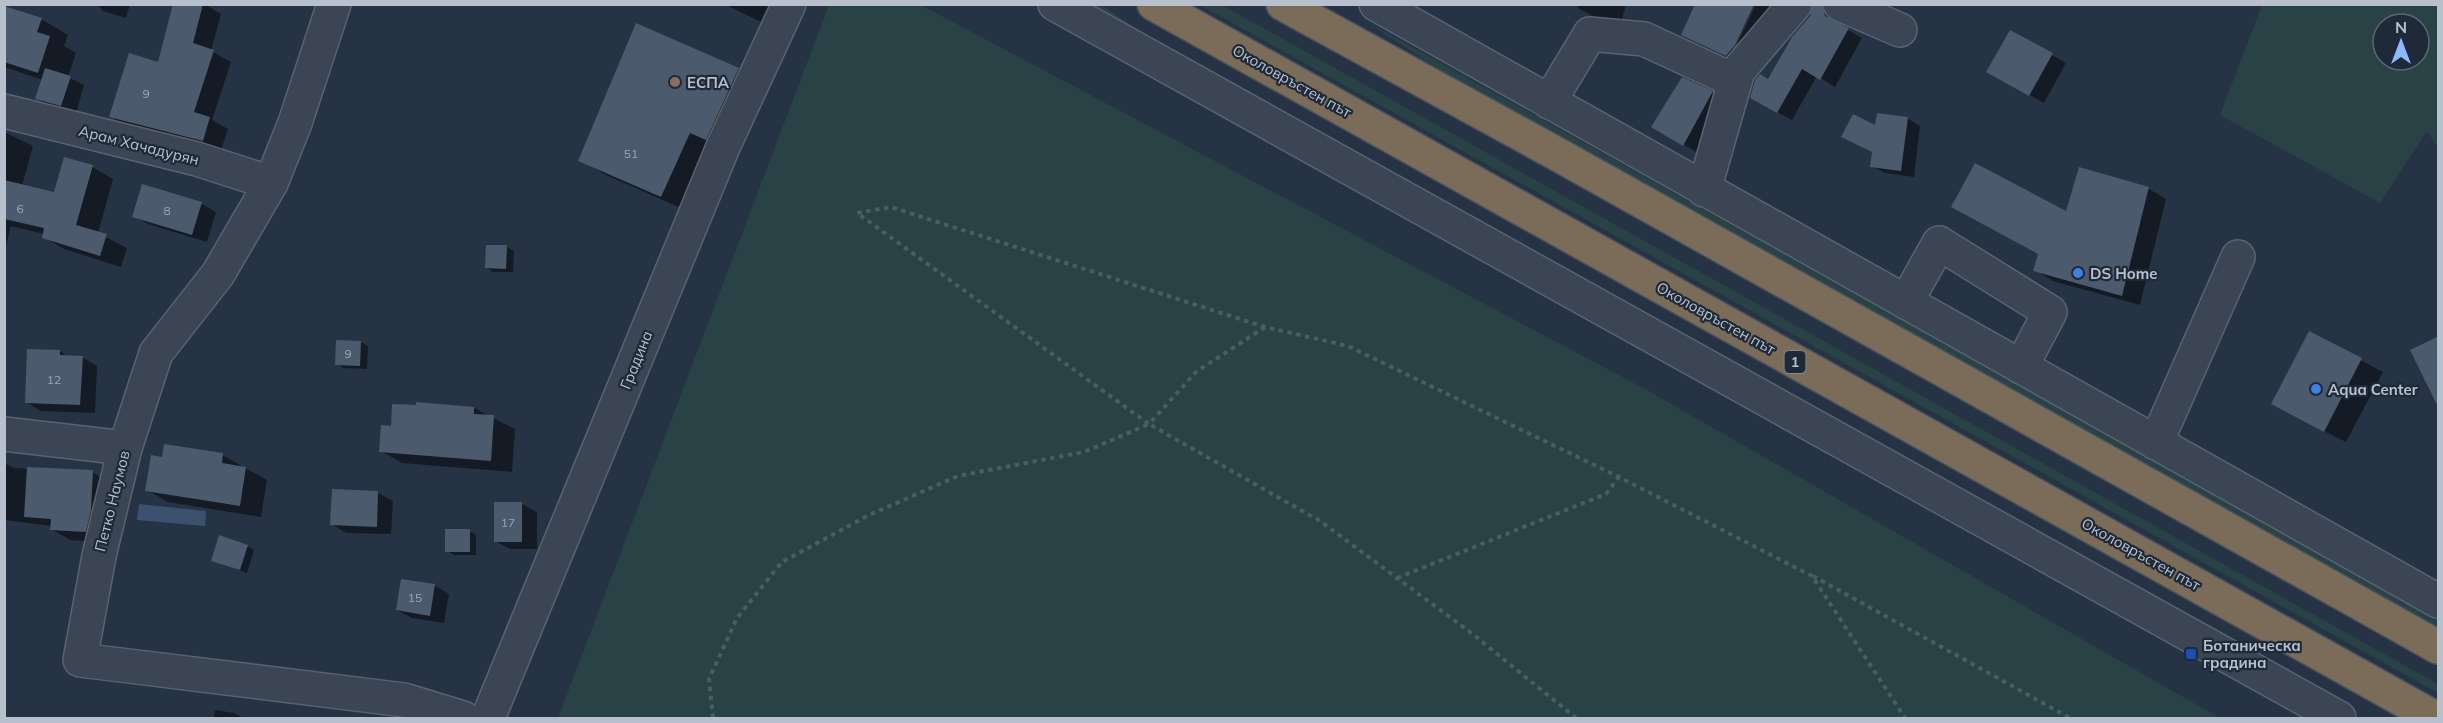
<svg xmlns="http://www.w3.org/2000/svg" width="2443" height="723" viewBox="0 0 2443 723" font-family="Mulish,sans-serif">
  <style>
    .green { fill: #284245; fill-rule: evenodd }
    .water { fill: #3c516d }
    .shadow { fill: #0007 }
    .building { fill: #4c5a6d }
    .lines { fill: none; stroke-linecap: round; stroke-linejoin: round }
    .minor-casing { stroke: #596371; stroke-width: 36 }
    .highway-casing { stroke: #46505e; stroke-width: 36 }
    .path { stroke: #475f61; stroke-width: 4; stroke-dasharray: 4.5 4.5; stroke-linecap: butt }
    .minor { stroke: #3b4554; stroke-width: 33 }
    .highway { stroke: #7a6c58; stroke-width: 33 }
    .education-dot { fill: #8d6e63; stroke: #1f2a39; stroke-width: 2 }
    .shop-dot { fill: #3f7fe0; stroke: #1f2a39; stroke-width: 2 }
    .transit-dot { fill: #1a4fb4; stroke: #1f2a39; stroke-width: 2 }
    .labels { text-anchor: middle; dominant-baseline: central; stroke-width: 4.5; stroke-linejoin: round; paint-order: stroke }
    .number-label { font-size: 12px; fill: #9da6b5 }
    .shield { fill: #1f2a39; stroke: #8a93a1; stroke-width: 1.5 }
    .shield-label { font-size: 14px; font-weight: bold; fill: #b8c0cd }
    .street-label { font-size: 15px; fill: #b8c0cd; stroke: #1f2a39 }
    .poi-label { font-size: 15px; font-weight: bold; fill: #b8c0cd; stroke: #1f2a39; text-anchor: start }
  </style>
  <rect width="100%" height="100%" fill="#263344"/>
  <!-- green -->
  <g class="green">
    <path d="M829,5h92l726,385 573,328h-1662z"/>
    <path d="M1078,5h24l26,18 -6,6z"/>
    <path d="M1200,5h22l1216,679v9z"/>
    <path d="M2262,5h176v143l-11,-17 -47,72 -160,-88zM2383,24h36v36h-36z"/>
    <path d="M1362,19l1076,600v11l-960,-535z"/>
  </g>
  <!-- water -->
  <path class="water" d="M139,504l67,7 -1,15 -68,-6z"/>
  <!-- shadow -->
  <g class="shadow">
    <path d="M97,4h33l-4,14 -23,-7z"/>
    <path d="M174,4h30l17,10 -10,37 20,11 -19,58 16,9 -7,21 -92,-23 -18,-10 48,-54z"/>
    <path d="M724,4h63l-12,25z"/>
    <path d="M1579,4h47l-5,20 -23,-5 -20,-11z"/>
    <path d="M1753,4l-22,48 2,1 23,-49h23l-32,62 -64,-31z"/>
    <path d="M1813,4h19l7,21 23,13 -27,49 -18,-11 -25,44 -41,-22 18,-17 42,-65z"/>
    <path d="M4,7l37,12 27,16 -4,11 12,7 -8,24 16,8 -8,28 -25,-6 -14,-8 6,-19 -39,-13z"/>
    <path d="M2010,32l56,31 -22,40 -56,-31z"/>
    <path d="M738,69l27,16 -77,126 -82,-36 -26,-15z"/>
    <path d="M1712,93l14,8 -28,52 -45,-27z"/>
    <path d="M1907,118l13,8 -6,51 -29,-4 -13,-7 5,-39z"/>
    <path d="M4,132l29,14 -11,40 33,8 37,-27 21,12 -15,54 29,15 -6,19 -57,-18 -20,-12v-3l-33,-8 -7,27z"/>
    <path d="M2080,169l69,20 17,10 -26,106 -87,-24 -18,-11 32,-57z"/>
    <path d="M143,186l59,18 14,8 -9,30 -59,-18 -14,-8z"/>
    <path d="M487,246l20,1 7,4 -1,21h-20l-7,-5z"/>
    <path d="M2309,333l74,39 -37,70 -53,-26z"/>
    <path d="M361,342l7,4 -1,23 -23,-1 -7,-4z"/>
    <path d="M60,351l8,6h14l15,9 -2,47 -54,-2 -15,-9z"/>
    <path d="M474,408l41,21 -3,43 -110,-9 -21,-12 11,-23z"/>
    <path d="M222,455l45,25 -6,37 -93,-15 -21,-12 16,-32z"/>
    <path d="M4,463l10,5 78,4 18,10 -6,60 -34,-2 -19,-11 1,-3 -48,-6z"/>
    <path d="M333,491l45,2 15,8 -2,33 -45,-1 -14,-9z"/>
    <path d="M495,504h27l15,8v37h-27l-15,-8z"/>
    <path d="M469,531l7,4v20h-22l-7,-4z"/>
    <path d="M248,546l6,4 -7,23 -34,-13z"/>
    <path d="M435,586l14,8 -5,29 -32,-5 -15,-8z"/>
    <path d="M215,710l19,3 10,5h-30z"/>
  </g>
  <!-- building -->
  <g class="building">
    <path d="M173,4h30l-10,39 21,7 -20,62 16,5 -7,24 -94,-24 20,-64 29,9z"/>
    <path d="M1695,4h59l-19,41 -9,11 -45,-21z"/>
    <path d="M1813,4h9l3,12 24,12 -29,52 -18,-11 -25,44 -27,-15 5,-18 5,-6 8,5 24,-42 18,-21z"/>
    <path d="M4,6l38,12 -5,14 13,4 -12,37 -34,-11z"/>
    <path d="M636,23l103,45 -33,72 -16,-7 -29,64 -83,-36z"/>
    <path d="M2010,30l43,23 -24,43 -43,-24z"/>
    <path d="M45,68l26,8 -10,30 -26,-7z"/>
    <path d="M1682,77l31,14 -30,55 -32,-19z"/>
    <path d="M1877,113l31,4 -7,54 -31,-4 2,-15 -31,-15 12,-23 22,11z"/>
    <path d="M64,157l29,8 -17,60 31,9 -7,22 -58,-18 2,-10 -40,-9v-39l50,12z"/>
    <path d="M1975,163l91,48 13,-44 70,20 -27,109 -89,-25 5,-17 -87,-47z"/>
    <path d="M142,184l60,18 -10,33 -60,-18z"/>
    <path d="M486,245h21l-1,24 -21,-1z"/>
    <path d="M2309,331l53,27 -38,74 -53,-28z"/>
    <path d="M2439,336v73l-29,-59z"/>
    <path d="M336,340l25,1 -1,25 -25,-1z"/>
    <path d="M27,349l33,1v5l23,1 -3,49 -55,-2z"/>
    <path d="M416,402l58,5v7l20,1 -3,46 -112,-9 2,-27 10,1 1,-22 24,1z"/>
    <path d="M164,444l59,9 -1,10 24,4 -6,39 -95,-15 6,-36 11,2z"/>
    <path d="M27,467l66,3 -2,40 -5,22 -36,-2 1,-11 -27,-2z"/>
    <path d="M332,489l46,2 -1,36 -47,-2z"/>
    <rect x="494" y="502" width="28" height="40"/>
    <rect x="445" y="529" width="25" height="23"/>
    <path d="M219,535l29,10 -8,25 -29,-9z"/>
    <path d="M401,579l34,5 -5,32 -34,-6z"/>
  </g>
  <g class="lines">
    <!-- minor casing -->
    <g class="minor-casing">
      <g id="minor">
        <path d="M334,4l-39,119 -24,60 -53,91 -62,79 -31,95 -26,108 -19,104 324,40 59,18"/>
        <path d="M1055,4l1284,714"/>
        <path d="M1376,4l1062,597"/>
        <path d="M1840,4l60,26"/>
        <path d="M1549,102l41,-68 54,5 91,42"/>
        <path d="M4,111l193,48 74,24"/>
        <path d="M1704,190l34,-119 57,-67"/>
        <path d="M1906,302l33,-59 111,69 -29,55"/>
        <path d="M4,434l121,14"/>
        <path d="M2156,443l82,-186"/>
        <path d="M488,718l235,-571 66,-143"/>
      </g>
    </g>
    <!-- highway casing -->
    <g class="highway-casing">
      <g id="highway">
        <path d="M1154,4l1281,714"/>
        <path d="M1283,4l274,150 881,493"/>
      </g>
    </g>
    <!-- path -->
    <g class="path">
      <path d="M1265,327l-69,45 -47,52 -292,-211 34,-6 374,120 83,19 271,131 193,99 93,142"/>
      <path d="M1813,576l257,142"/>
      <path d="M1397,578l209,-84 13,-17"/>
      <path d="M713,718l-4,-39 28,-61 45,-56 87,-47 89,-39 126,-24 65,-28 171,97 150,111 106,86"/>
    </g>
    <!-- minor -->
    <use href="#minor" class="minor"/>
    <!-- highway -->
    <use href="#highway" class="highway"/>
  </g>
  <!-- markers -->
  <circle class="education-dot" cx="675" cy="82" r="6"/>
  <g class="shop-dot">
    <circle cx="2078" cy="273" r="6"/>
    <circle cx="2316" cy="389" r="6"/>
  </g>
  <rect class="transit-dot" x="2185" y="648" width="12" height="12" rx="3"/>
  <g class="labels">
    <!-- number labels -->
    <g class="number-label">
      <text x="146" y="93">9</text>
      <text x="631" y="153">51</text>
      <text x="20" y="208">6</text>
      <text x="167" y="210">8</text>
      <text x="348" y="353">9</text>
      <text x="54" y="379">12</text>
      <text x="508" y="522">17</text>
      <text x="415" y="597">15</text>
    </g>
    <!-- shield labels -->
    <rect class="shield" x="1784.5" y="351" width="21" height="22" rx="4.5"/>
    <g class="shield-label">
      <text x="1795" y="362">1</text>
    </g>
    <!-- street labels -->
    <g class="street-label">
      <text transform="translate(1292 81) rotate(29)">Околовръстен път</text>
      <text transform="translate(139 145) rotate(14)">Арам Хачадурян</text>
      <text transform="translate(1716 318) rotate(29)">Околовръстен път</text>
      <text transform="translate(636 360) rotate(-68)">Градина</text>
      <text transform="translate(112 501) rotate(-76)">Петко Наумов</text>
      <text transform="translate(2141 554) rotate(29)">Околовръстен път</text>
    </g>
    <!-- poi labels -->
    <g class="poi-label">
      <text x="687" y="82">ЕСПА</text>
      <text x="2090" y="273">DS Home</text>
      <text x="2328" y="389">Aqua Center</text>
      <text x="2203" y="645">Ботаническа<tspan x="2203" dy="17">градина</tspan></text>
    </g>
  </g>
  <!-- border -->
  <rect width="2443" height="723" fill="none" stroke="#b8c0cd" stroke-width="12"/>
  <!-- north arrow -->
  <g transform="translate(2401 42)"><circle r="28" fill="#1f2a39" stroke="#5c6674" stroke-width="1.5"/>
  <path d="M0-4.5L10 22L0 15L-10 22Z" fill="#8fb9fb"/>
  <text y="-9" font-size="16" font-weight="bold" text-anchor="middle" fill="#b8c0cd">N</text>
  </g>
</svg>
